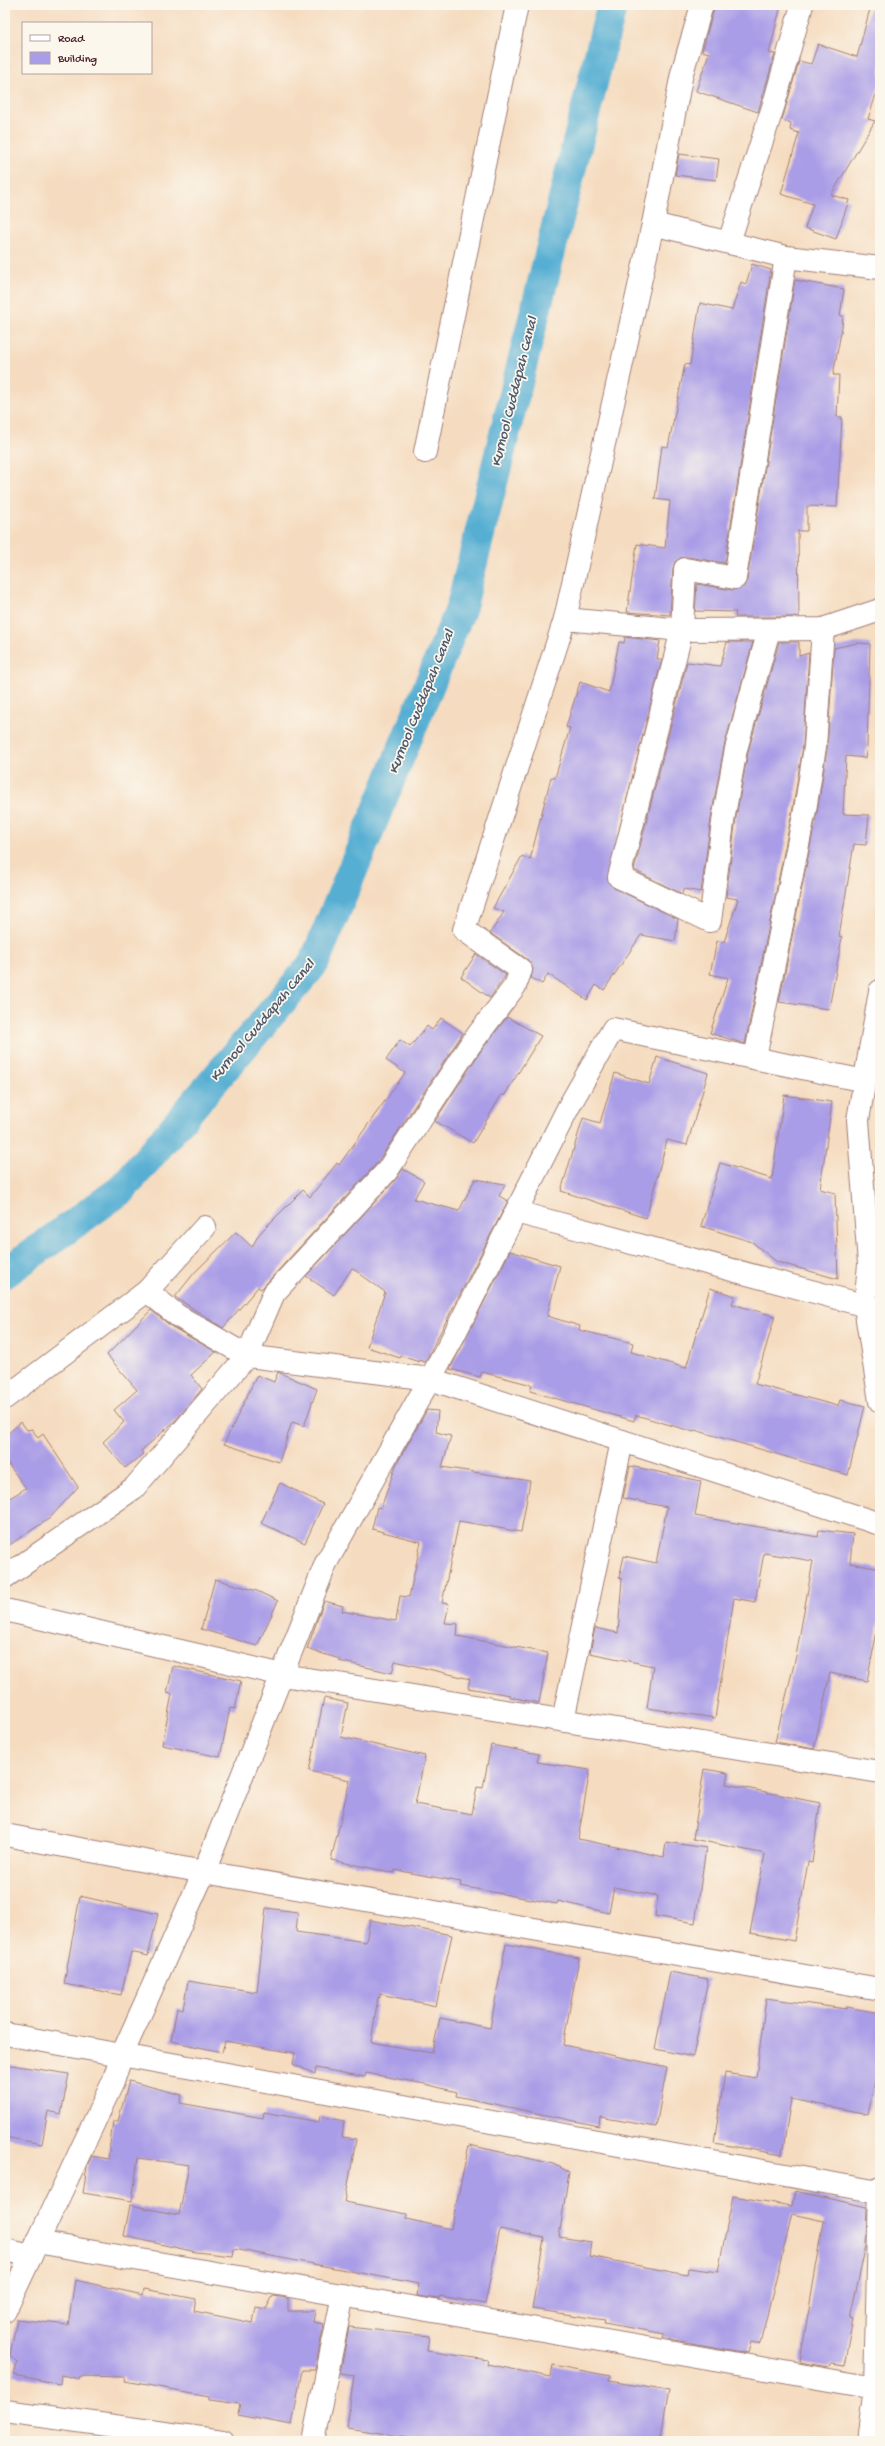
<svg xmlns="http://www.w3.org/2000/svg" width="885" height="2446" viewBox="0 0 885 2446" font-family="'Gochi Hand',sans-serif">
  <style>
    .lines { fill: none; stroke-linecap: round; stroke-linejoin: round }
    .canal { stroke: #56afd3; stroke-width: 31 }
    .building { fill: #aa9de7 }
    .minor-casing { stroke: #a07e76; stroke-width: 24 }
    .minor { stroke: #fff; stroke-width: 22 }
    .labels { text-anchor: middle; dominant-baseline: central; stroke-width: 3.5; stroke-linejoin: round; paint-order: stroke }
    .water-label { font-size: 15px; font-style: italic; fill: #4f596e; stroke: #fbf7ec }
  </style>
  <rect width="100%" height="100%" fill="#fbf7ec"/>
  <filter id="ink" filterUnits="userSpaceOnUse"><feTurbulence type="fractalNoise" baseFrequency=".025" numOctaves="2"/><feDisplacementMap in="SourceGraphic" scale="8" xChannelSelector="R" yChannelSelector="G"/><feConvolveMatrix kernelMatrix="1 2 1 2 8 2 1 2 1" color-interpolation-filters="sRGB"/></filter>
  <filter id="wash" filterUnits="userSpaceOnUse"><feTurbulence type="fractalNoise" baseFrequency=".012" numOctaves="4" result="noise"/><feDisplacementMap in="SourceGraphic" scale="16" xChannelSelector="R" yChannelSelector="G"/><feGaussianBlur stdDeviation="0.9" result="paint"/><feColorMatrix in="noise" values="0 0 0 0 0 0 0 0 0 0 0 0 0 0 0 0 0 1.4 0 .05"/><feComposite in="paint" operator="in"/></filter>
  <g filter="url(#wash)">
    <rect width="100%" height="100%" fill="#f5dcc0"/>
    <g class="lines">
      <!-- canal -->
      <path class="canal" d="M5,1273l116,-83 193,-227 147,-355 151,-603"/>
    </g>
    <g id="blocks">
      <!-- building -->
      <g class="building">
        <path d="M715,5h66l-12,48 6,1 -17,58 -62,-21 13,-38 -7,-2z"/>
        <path d="M871,5h9v77l-12,37 7,2 -44,74 18,5 -13,39 -31,-11 8,-24 -32,-10 18,-61 -9,-3 1,-7 -9,-3 17,-59 12,3 7,-20 39,13z"/>
        <path d="M679,154l40,5 -3,21 -41,-5z"/>
        <path d="M752,264l19,6 -46,293 -38,-6 -7,1 -5,4 -2,6 -3,47 -43,-3 10,-68 28,4 5,-47 -15,-2 7,-53 6,1 17,-83 5,1 10,-62 32,7 9,-28 5,2z"/>
        <path d="M795,280l49,9 -4,27h3l-1,11 -9,48h6l-2,42h5l-5,90 -30,-1v25h-9l1,86h-64l1,-5 -41,-1 2,-27 36,6 11,-4 3,-6z"/>
        <path d="M625,637l35,4 -3,18h5l-55,220 7,9 64,31 -3,22 -34,-6 -37,55 -8,-5 -9,15 -39,-26 -6,10 -11,-6 2,-9 -5,-9 -38,-27 14,-21 -11,-4 29,-52 8,4 21,-83 4,1 15,-50 -4,-1 14,-45 29,10 10,-50 5,1z"/>
        <path d="M727,642h26l-29,105 -12,66 -11,79 -18,-3 -1,5 -48,-24 53,-208 33,4z"/>
        <path d="M779,642h20v14l10,-3 -6,93 -10,62 -48,236 -35,-11 18,-55 -18,-4 7,-33 7,1 14,-43 -12,-2 10,-80 12,-65z"/>
        <path d="M857,643l13,1 -3,102 -2,12 -19,-2 -3,58 26,1 -3,30 -12,-1 -15,92 3,1 -13,72 -50,-7 38,-190 10,-63 7,-101z"/>
        <path d="M476,954l30,21 -16,23 -29,-21z"/>
        <path d="M507,1017l34,19 -37,60 -2,-2 -29,49 -38,-22 45,-69z"/>
        <path d="M441,1018l22,15 -86,130 -114,124 -2,2 -3,-2 -35,41 -48,-31 20,-25 41,-40 16,15 7,-13 44,-44 7,7 27,-34 2,2 66,-92 -19,-13 14,-20 10,7 17,-21 5,4z"/>
        <path d="M657,1057l51,16 -21,72 -20,-5 -21,78 -85,-27 22,-73 17,5 15,-50 34,11z"/>
        <path d="M784,1095l48,7 -12,87 15,4 3,86 -61,-17 -25,-20 -51,-16 19,-63 52,16z"/>
        <path d="M403,1169l21,12 -10,18 45,12 16,-32 30,5 -6,12 9,5 -83,161 -6,-2v2l-18,-6 -1,2 -33,-11 18,-55 -33,-24 -18,27 -28,-19 90,-97z"/>
        <path d="M510,1251l50,15 -13,50 33,10 -1,4 54,13 -2,9 55,16 24,-80 25,8 -3,8 43,12 -20,68 83,22 2,-6 25,6 -17,69 -153,-45 -1,2 -58,-17 -2,6 -104,-30 2,-6 -50,-13 -2,5 -30,-8z"/>
        <path d="M151,1310l21,17 44,25 -25,23 11,14 -27,32 -34,30 2,3 -18,14 -22,-26 21,-20 -10,-12 23,-20 -30,-35z"/>
        <path d="M278,1372l39,17 -13,37 -12,-4 -13,40 -55,-18 33,-69 17,7z"/>
        <path d="M427,1410l11,1 -2,21 15,4 -9,31 88,14 -9,51 -62,-11 -17,82 7,1 -4,19 13,1 -1,12 91,17 -9,50 -29,-6v-2l-42,-7 2,-9 -75,-18 -3,12 -53,-12 1,-2 -33,-10 17,-48 19,5 -1,5 54,10 4,-25 9,1 12,-55 -49,-13 5,-22 4,1 15,-43z"/>
        <path d="M21,1422l6,8 5,-1 6,9 5,-4 35,53 -28,31 -45,30v-47l21,-13 -21,-28v-24z"/>
        <path d="M630,1466l71,15 -6,35 123,21 1,-7 34,4 -3,29 30,6v47l-13,65 -37,-8 -16,76 -39,-7 21,-86 17,-95 -49,-8 -9,49 -21,-4 -19,120 -68,-10 6,-42 -63,-13 5,-25 23,5 4,-54 -3,-1 5,-22 32,7 11,-56 -44,-9z"/>
        <path d="M280,1483l43,21 -18,39 -44,-20z"/>
        <path d="M215,1579l42,12 21,10 -21,45 -56,-17z"/>
        <path d="M173,1666l68,15 -6,28 -5,-1 -10,49 -58,-12 10,-51 -5,-1z"/>
        <path d="M324,1698l24,5 -7,34 84,19 -10,48 57,10 5,-27 6,1 8,-43 48,9 -2,8 53,8 -12,69 86,18 2,-15 40,6 -11,75 -40,-7 3,-20 -44,-9 -5,26 -51,-12 -1,3 -97,-18 1,-4 -66,-12v3l-64,-13 19,-80 -41,-9z"/>
        <path d="M704,1769l24,4 -2,11 94,19 -8,60 -4,-1 -14,79 -44,-8 15,-79 -72,-15z"/>
        <path d="M80,1896l78,18 -10,42 -17,-4 -10,43 -57,-11z"/>
        <path d="M266,1908l32,4 -2,20 70,10 4,-22 82,15 -16,71 -56,-12v4l-2,-1 -7,45 61,11 8,-35 50,10 16,-84 73,14 -16,87 104,22 -11,60 -56,-10 -1,9 -143,-30 1,-4 -32,-8 -59,-11 -1,4 -49,-9 -1,6 -22,-10 2,-11 -70,-12 -3,11 -51,-11 6,-33 6,1 5,-28 69,11z"/>
        <path d="M670,1972l38,7 -15,78 -38,-8z"/>
        <path d="M766,1998l80,11v-2l34,6v55l-2,-1 -10,47 -77,-15 -9,56 -68,-12 11,-70 31,5z"/>
        <path d="M5,2064l64,10 -8,40 -13,-3 -6,33 -37,-7z"/>
        <path d="M129,2081l53,14 -2,8 83,15 1,-6 55,10 1,-6 24,5 -2,16 14,2 -11,63 62,12 -1,5 45,10 18,-84 85,19 15,8 -10,65 32,5 -2,14 98,19 1,-7 30,4 15,-76 59,10 3,-15 72,16 -1,38 -16,73 3,1 -9,47 -13,-2 -3,3 -28,-5 24,-141 -32,-7 -32,130 -9,-2 -3,11 -85,-15 1,-4 -60,-11 1,-3 -73,-11 12,-71 -44,-9 -15,75 -45,-8 -1,3 -22,-3 2,-12 -185,-35 -1,7 -37,-4 -72,-16 6,-31 49,10 10,-50 -51,-7 -6,43 -49,-8 4,-27 5,-10 16,3 5,-38h5z"/>
        <path d="M75,2280l68,15 1,-6 52,10 -2,12 59,12 3,-16 10,2 7,-13 15,2v13h27l-2,11 11,2 -9,46h-13l-10,55 -54,-10 2,-11 -31,-4v-3l-28,-5v-1l-57,-10 1,-4 -45,-1 -1,3 -18,-4 -1,9 -46,-9 3,-13 -7,-7 7,-36 51,6z"/>
        <path d="M349,2327l80,9 -2,15 61,9 -1,4 64,13 2,-12 57,11 -1,5 60,10 -9,50h-225l-88,-13 7,-53 -14,-2z"/>
      </g>
    </g>
  </g>
  <g filter="url(#ink)">
    <use href="#blocks" fill-opacity="0" stroke="#a07e76" stroke-width="1"/>
    <g class="lines">
      <!-- minor casing -->
      <g class="minor-casing">
        <g id="minor">
          <path d="M653,224l133,33 94,11"/>
          <path d="M729,242l45,-138 28,-99"/>
          <path d="M425,452l92,-447"/>
          <path d="M565,619l117,11 141,-1 57,-19"/>
          <path d="M769,630l-33,119 -12,66 -14,106 -91,-44 63,-247 3,-61 50,9 51,-321"/>
          <path d="M880,991l-22,129 11,144 -4,43 15,94"/>
          <path d="M755,1058l50,-248 10,-63 8,-118"/>
          <path d="M516,1212l362,97"/>
          <path d="M147,1291l31,25 69,40 27,-63 113,-122 83,-126 45,-59 6,-16 -57,-40 101,-311 88,-395 29,-151 20,-68"/>
          <path d="M5,1398l142,-107 58,-64"/>
          <path d="M5,1577l129,-89 113,-132 183,23 450,145"/>
          <path d="M5,1610l278,65 597,97"/>
          <path d="M563,1720l59,-279"/>
          <path d="M5,1835l199,37 676,117"/>
          <path d="M5,2034l874,158"/>
          <path d="M37,2242l838,146"/>
          <path d="M5,2250l26,6"/>
          <path d="M5,2311l108,-229 8,-25 83,-185 122,-309 122,-216 120,-239 45,-79 252,52"/>
          <path d="M5,2411l218,30"/>
          <path d="M313,2441l30,-146"/>
          <path d="M868,2441l7,-53 5,-200"/>
        </g>
      </g>
      <!-- minor -->
      <use href="#minor" class="minor"/>
    </g>
  </g>
  <g class="labels">
    <!-- water labels -->
    <g class="water-label">
      <text transform="translate(515 392) rotate(-76)">Kurnool Cuddapah Canal</text>
      <text transform="translate(422 702) rotate(-68)">Kurnool Cuddapah Canal</text>
      <text transform="translate(263 1021) rotate(-50)">Kurnool Cuddapah Canal</text>
    </g>
  </g>
  <!-- margin -->
  <rect width="885" height="2446" fill="none" stroke="#fbf7ec" stroke-width="20"/>
  <!-- legend -->
  <rect x="22" y="22" width="130" height="52" fill="#fbf7ec" stroke="#b4a19f"/>
  <rect x="30" y="35" width="20" height="6" fill="#ffffff" stroke="#b4a19f"/>
  <text x="58" y="42" font-size="12" fill="#4a1f2b">Road</text>
  <rect x="30" y="52" width="20" height="12" fill="#aa9de7" stroke="#b4a19f"/>
  <text x="58" y="62" font-size="12" fill="#4a1f2b">Building</text>
</svg>
